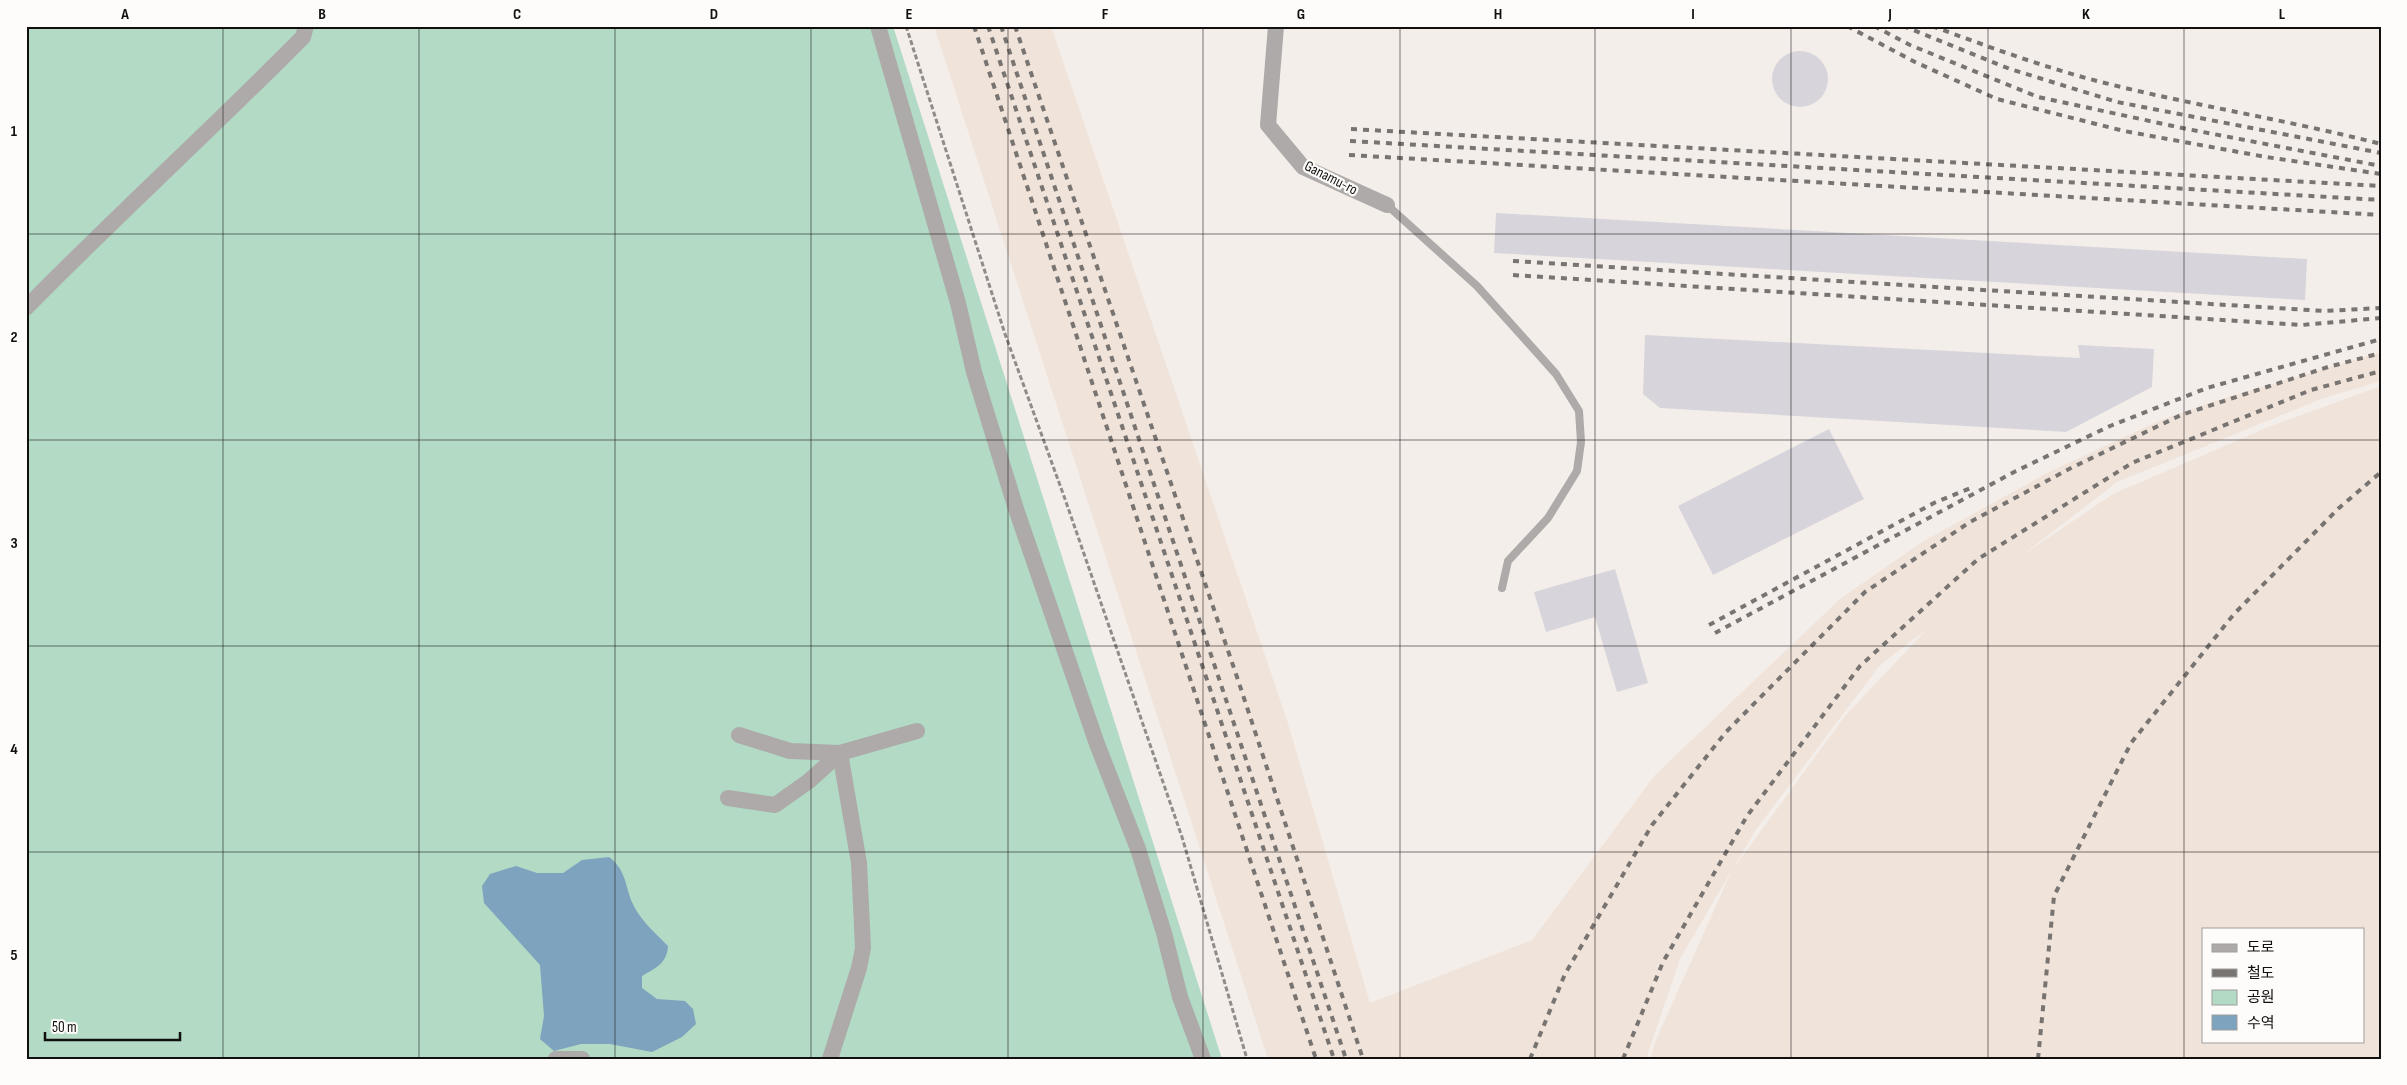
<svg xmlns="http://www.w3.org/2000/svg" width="2407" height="1085" viewBox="0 0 2407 1085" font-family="'Sofia Sans Condensed','Noto Sans KR',sans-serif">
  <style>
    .built { fill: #f0e3da; fill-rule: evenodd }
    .green { fill: #b2dac5 }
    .water { fill: #7ea3be }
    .building { fill: #d7d5db }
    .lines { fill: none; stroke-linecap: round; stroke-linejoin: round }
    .path { stroke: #908c89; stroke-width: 3; stroke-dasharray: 5 2.5; stroke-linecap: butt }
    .service { stroke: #adaaa9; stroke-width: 8 }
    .minor { stroke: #adaaa9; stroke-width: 16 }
    .rail { stroke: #787471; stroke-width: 4; stroke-dasharray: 6 6; stroke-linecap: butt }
    .grid { fill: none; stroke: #12100f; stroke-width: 1; stroke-opacity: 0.55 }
    .labels { text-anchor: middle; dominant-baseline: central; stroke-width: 4.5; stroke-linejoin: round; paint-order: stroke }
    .street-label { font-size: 15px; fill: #12100f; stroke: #fefcfa }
    .neatline { fill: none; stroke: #12100f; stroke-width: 2 }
    .grid-label { font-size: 16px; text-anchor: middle; font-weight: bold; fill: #12100f }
  </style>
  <rect width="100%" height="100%" fill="#f4eeea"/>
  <!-- built -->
  <path class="built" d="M934,26h117l236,694 83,283 162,-63 123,-165 185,-176 82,-57 127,-70 112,-52 54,-19 166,-49v29l-57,17 -207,84 -97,75 93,-63 158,-68 110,-40v673h-731l6,-19 76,-170 -52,89 -34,100h-378zM1927,629l-82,87 -112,153 22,-38 125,-166zM2203,929h160v112h-160z"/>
  <!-- green -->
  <path class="green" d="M26,26h867l329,1033h-1196z"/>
  <!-- water -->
  <path class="water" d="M609,857c16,12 16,26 22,43 7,18 24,33 37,46 -1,17 -12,22 -26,30v12l15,11 28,2 8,8 3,15 -14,13 -30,15 -42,-8h-29l-27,7 -14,-12 4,-23 -4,-51 -56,-62 -2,-17 8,-12 26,-8 21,7h26l19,-13z"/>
  <!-- building -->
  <g class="building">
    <circle cx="1800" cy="79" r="28"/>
    <path d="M1496,213l811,46 -2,41 -811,-47z"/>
    <path d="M1645,335l435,23 -2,-13 76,4 -2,38 -86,45 -406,-24 -17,-14z"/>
    <path d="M1829,429l35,70 -151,76 -35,-69z"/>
    <path d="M1615,569l33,114 -31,9 -22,-75 -49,15 -12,-40z"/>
  </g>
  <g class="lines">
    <!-- path -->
    <path class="path" d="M906,26l99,308 60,165 117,338 65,222"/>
    <!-- service -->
    <path class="service" d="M1387,205l90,81 79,88 23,37 2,31 -4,29 -29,47 -40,43 -6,27"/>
    <!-- minor -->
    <g class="minor">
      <path d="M878,26l80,277 16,69 42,137 81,235 41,105 26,84 16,64 23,62"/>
      <path d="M1276,26l-8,99 35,42 84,38"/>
      <path d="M26,308c91,-93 186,-179 277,-271l3,-11"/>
      <path d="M739,735l51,16 50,2 19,110 4,85 -4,20 -29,91"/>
      <path d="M728,798l47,7 34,-24 31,-28 77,-22"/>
      <path d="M556,1059h26"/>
    </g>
    <!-- rail -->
    <g class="rail">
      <path d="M974,26l342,1033"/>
      <path d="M988,26l346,1033"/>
      <path d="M1001,26l345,1033"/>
      <path d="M1015,26l222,651 126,382"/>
      <path d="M1847,26l68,36 82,37 127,32 142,26 115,17"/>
      <path d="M1874,26l36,19 128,52 149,32 194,37"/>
      <path d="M1903,26l107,43 107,33 264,51"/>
      <path d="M1932,26c60,22 119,44 181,59 89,22 179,36 268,59"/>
      <path d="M1351,129l1030,57"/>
      <path d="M1350,141l1031,59"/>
      <path d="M1349,155l1032,60"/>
      <path d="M1513,261l812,50 56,-3"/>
      <path d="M1513,275l789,50 79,-7"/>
      <path d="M1709,625l225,-122 39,-16"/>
      <path d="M1715,633l301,-162 94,-45 97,-38 174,-49"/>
      <path d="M1530,1059l35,-85 87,-149 74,-93 139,-140 105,-70 101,-54 110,-53 147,-48 53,-14"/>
      <path d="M1623,1059l40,-97 84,-146 113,-150 118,-107 154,-96 179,-73 70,-19"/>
      <path d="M2038,1059l16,-163 77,-153 103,-129 105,-106 42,-36"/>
    </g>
  </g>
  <!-- grid -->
  <path class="grid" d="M223,26v1033M419,26v1033M615,26v1033M811,26v1033M1008,26v1033M1203,26v1033M1400,26v1033M1595,26v1033M1791,26v1033M1988,26v1033M2184,26v1033M26,234h2355M26,440h2355M26,646h2355M26,852h2355"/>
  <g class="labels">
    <!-- street labels -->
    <g class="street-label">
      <text transform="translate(1331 178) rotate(27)">Ganamu-ro</text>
    </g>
  </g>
  <!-- border -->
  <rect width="2407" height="1085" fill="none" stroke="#fefcfa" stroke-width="55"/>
  <!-- legend -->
  <rect x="2202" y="928" width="162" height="115" fill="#fefcfa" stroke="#a09e9c"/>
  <rect x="2212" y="944" width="25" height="8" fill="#adaaa9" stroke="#a09e9c"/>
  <text x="2247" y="952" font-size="15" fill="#12100f">도로</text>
  <rect x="2212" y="969" width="25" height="8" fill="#787471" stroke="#a09e9c"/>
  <text x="2247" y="978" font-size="15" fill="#12100f">철도</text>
  <rect x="2212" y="990" width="25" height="15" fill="#b2dac5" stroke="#a09e9c"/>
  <text x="2247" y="1002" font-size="15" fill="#12100f">공원</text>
  <rect x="2212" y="1015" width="25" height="15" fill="#7ea3be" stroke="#a09e9c"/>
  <text x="2247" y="1028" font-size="15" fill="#12100f">수역</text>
  <!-- scale -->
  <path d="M45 1032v8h135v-8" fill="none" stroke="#12100f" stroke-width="2.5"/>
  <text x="52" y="1032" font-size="15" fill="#12100f" stroke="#fefcfa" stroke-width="4" paint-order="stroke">50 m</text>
  <rect x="28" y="28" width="2352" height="1030" class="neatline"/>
  <g class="grid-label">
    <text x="125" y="19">A</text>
    <text x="322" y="19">B</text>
    <text x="517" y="19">C</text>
    <text x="714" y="19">D</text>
    <text x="909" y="19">E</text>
    <text x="1105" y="19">F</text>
    <text x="1301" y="19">G</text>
    <text x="1498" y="19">H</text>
    <text x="1693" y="19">I</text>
    <text x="1890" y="19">J</text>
    <text x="2086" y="19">K</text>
    <text x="2282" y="19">L</text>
    <text x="14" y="136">1</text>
    <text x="14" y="342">2</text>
    <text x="14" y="548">3</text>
    <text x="14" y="754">4</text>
    <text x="14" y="960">5</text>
  </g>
</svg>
